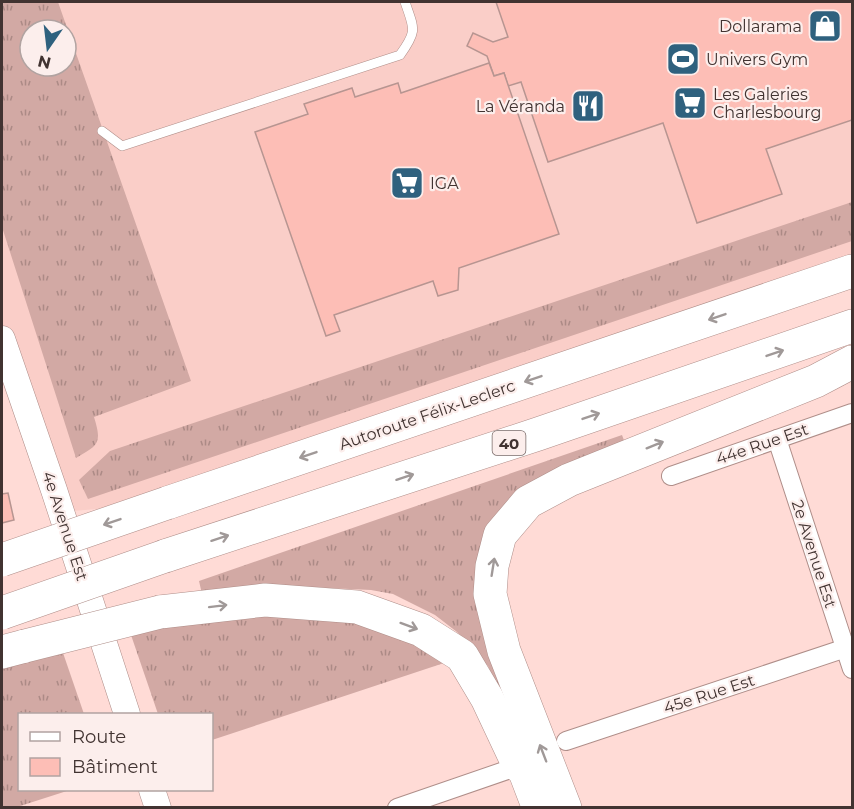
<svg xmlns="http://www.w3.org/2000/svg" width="854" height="809" viewBox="0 0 854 809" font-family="Montserrat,sans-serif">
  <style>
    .built { fill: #facec8; fill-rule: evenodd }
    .grass { fill: url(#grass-tufts); fill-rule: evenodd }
    .building { fill: #fdbeb6; stroke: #b79591; stroke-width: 1.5 }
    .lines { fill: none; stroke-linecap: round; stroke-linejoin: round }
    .lane-casing { stroke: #af8e89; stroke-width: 10 }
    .street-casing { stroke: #af8e89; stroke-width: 20 }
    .secondary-casing { stroke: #af8e89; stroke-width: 27 }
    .highway-casing { stroke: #af8e89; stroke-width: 34 }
    .lane { stroke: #fff; stroke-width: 9 }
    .street { stroke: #fff; stroke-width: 18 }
    .secondary { stroke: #fff; stroke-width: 26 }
    .highway { stroke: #fff; stroke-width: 33 }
    .highway-bridge-casing { stroke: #af8e89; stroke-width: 34; stroke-linecap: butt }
    .highway-bridge { stroke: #fff; stroke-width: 33 }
    .oneway { stroke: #a09998 }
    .labels { text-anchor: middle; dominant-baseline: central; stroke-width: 4.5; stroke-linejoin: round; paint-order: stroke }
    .shield { fill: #fceeec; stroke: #796b69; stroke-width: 1.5 }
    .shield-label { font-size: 15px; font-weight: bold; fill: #413331 }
    .poi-label { font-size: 16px; fill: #413331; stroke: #fceeec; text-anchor: start }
    .street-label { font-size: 16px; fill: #413331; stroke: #fceeec }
  </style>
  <defs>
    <pattern id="grass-tufts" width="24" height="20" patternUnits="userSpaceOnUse" patternTransform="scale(1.5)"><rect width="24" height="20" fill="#d2a9a4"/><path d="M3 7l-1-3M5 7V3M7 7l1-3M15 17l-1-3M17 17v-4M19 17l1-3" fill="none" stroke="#ac8a86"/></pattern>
  </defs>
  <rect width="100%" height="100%" fill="#ffdbd6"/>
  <!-- built -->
  <path class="built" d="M2,2h850v251l-90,49 -595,201 -106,9 -59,-173zM30,30h36v36h-36z"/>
  <!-- grass -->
  <g class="grass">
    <path d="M2,2h56l133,379 -97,36c8,26 5,28 -18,41l-74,-231zM30,30h36v36h-36z"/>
    <path d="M852,202v39l-764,258 -9,-19 31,-29z"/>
    <path d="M622,435l3,8 -132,93 16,162 -6,2 -15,-34 -31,-34 -22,-17 -42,-21 -22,-4 -64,-3 -105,7 -3,-13z"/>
    <path d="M272,614l86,5 48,12 38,32 -232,77v-26h-54l-27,-79 46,-11z"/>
    <path d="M62,650l22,64h-64v76h50l-53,17 -15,1v-141z"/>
  </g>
  <!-- building -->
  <g class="building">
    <path d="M496,2h356v118l-86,29 16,45 -85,29 -34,-100 -115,39 -27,-80 -13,4 -4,-13 -10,3 -7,-20 -20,-10 6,-13 20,9 15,-5z"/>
    <path d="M489,63l5,13 10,-3 55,161 -100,34 -1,22 -20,6 -5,-15 -99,34 6,16 -14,5 -71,-204 53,-18 -4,-10 48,-16 3,9 43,-14 3,10z"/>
    <path d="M8,493l6,27 -12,3v-29z"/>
  </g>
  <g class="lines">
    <!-- lane casing -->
    <g class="lane-casing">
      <path id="lane" d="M102,131l20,15 278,-91c18,-25 14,-26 5,-53"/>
    </g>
    <!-- street casing -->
    <g class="street-casing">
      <g id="street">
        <path d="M777,439l75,230"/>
        <path d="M671,476l181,-63"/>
        <path d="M566,741l286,-95"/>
        <path d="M397,808l122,-42"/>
      </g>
    </g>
    <!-- secondary casing -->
    <g class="secondary-casing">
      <g id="secondary">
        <path d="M2,339l52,151 73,224"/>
        <path d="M519,766l16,42"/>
        <path d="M152,790l6,18"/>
      </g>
    </g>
    <!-- highway casing -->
    <g class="highway-casing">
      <g id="highway">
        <path d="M167,503l685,-232"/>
        <path d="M165,556l373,-122 314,-108"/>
        <path d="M160,612l105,-12 92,7 64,23 41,26 25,42 32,68"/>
        <path d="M2,652l23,-6"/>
        <path d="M565,808l-61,-157 -14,-57 2,-28 8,-31 28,-33 41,-22 247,-99 36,-19"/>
      </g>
    </g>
    <!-- lane -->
    <use href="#lane" class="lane"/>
    <!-- street -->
    <use href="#street" class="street"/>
    <!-- secondary -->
    <use href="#secondary" class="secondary"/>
    <!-- highway -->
    <use href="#highway" class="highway"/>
    <!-- highway-bridge casing -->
    <g class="highway-bridge-casing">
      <g id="highway-bridge">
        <path d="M2,560l165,-57"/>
        <path d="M2,613l163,-57"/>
        <path d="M25,646l135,-34"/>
      </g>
    </g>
    <!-- highway-bridge -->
    <use href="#highway-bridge" class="highway-bridge"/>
  </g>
  <!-- one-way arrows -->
  <defs><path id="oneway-shaft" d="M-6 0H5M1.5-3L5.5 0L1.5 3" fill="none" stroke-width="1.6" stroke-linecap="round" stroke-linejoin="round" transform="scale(1.5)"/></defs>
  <g class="oneway">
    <use href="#oneway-shaft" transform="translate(717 317) rotate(161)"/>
    <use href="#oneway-shaft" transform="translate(775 353) rotate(-19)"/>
    <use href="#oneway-shaft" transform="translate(533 379) rotate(161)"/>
    <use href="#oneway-shaft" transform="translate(591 416) rotate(-19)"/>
    <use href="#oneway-shaft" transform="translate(655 445) rotate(-22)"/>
    <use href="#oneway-shaft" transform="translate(308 455) rotate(161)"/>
    <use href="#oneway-shaft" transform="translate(405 477) rotate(-18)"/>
    <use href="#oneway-shaft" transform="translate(112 522) rotate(161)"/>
    <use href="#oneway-shaft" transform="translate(220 538) rotate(-18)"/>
    <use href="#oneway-shaft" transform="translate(493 567) rotate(-81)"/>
    <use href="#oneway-shaft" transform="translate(218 606) rotate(-7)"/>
    <use href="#oneway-shaft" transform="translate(409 626) rotate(20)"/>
    <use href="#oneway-shaft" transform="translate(543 753) rotate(-111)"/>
  </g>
  <!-- icons -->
  <defs>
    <g id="shop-square" transform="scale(1.725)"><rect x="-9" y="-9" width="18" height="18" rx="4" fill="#2f617e" stroke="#fceeec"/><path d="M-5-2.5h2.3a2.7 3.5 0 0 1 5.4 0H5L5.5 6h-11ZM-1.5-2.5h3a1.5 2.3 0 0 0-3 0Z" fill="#fff"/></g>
    <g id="stadium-square" transform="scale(1.725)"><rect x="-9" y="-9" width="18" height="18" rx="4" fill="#2f617e" stroke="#fceeec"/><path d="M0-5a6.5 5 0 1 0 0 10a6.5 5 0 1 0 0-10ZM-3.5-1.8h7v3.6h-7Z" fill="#fff"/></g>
    <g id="supermarket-square" transform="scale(1.725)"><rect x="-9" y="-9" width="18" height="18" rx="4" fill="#2f617e" stroke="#fceeec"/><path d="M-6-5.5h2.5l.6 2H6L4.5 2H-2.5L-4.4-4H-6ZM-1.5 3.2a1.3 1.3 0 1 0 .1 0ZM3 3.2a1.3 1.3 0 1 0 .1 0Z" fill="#fff"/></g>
    <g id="restaurant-square" transform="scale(1.725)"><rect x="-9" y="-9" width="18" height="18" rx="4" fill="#2f617e" stroke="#fceeec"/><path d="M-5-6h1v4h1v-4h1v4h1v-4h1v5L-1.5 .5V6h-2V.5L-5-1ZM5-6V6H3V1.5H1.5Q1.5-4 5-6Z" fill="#fff"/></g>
  </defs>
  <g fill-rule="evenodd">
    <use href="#shop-square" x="825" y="26"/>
    <use href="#stadium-square" x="683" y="59"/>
    <use href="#supermarket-square" x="690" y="103"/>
    <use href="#restaurant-square" x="588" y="106"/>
    <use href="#supermarket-square" x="407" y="183"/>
  </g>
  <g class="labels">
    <!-- shield labels -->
    <rect class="shield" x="492.5" y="431" width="33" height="24" rx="4.5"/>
    <g class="shield-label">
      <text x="509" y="443">40</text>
    </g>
    <!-- poi labels -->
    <g class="poi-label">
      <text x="802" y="26" text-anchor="end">Dollarama</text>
      <text x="706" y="59">Univers Gym</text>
      <text x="713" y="94">Les Galeries<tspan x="713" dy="18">Charlesbourg</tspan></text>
      <text x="565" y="106" text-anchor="end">La Véranda</text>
      <text x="430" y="183">IGA</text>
    </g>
    <!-- street labels -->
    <g class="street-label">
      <text transform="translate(427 415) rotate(-19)">Autoroute Félix-Leclerc</text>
      <text transform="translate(762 444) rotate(-19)">44e Rue Est</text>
      <text transform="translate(65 526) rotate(72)">4e Avenue Est</text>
      <text transform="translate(814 554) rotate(72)">2e Avenue Est</text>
      <text transform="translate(709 694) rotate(-18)">45e Rue Est</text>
    </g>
  </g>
  <!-- border -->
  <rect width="854" height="809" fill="none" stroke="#413331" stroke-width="6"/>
  <!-- legend -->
  <rect x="18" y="713" width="195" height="78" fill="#fceeec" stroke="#b1a3a1" stroke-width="1.5"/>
  <rect x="30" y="732" width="30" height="9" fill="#ffffff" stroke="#b1a3a1" stroke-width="1.5"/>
  <text x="72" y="743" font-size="18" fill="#413331">Route</text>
  <rect x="30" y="758" width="30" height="18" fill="#fdbeb6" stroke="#b1a3a1" stroke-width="1.5"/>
  <text x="72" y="773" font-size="18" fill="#413331">Bâtiment</text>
  <!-- north arrow -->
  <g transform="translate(48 48) rotate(194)"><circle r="28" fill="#fceeec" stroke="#b1a3a1" stroke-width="1.5"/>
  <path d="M0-4.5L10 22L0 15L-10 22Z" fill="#2f617e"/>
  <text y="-9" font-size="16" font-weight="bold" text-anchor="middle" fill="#413331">N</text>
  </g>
</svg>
